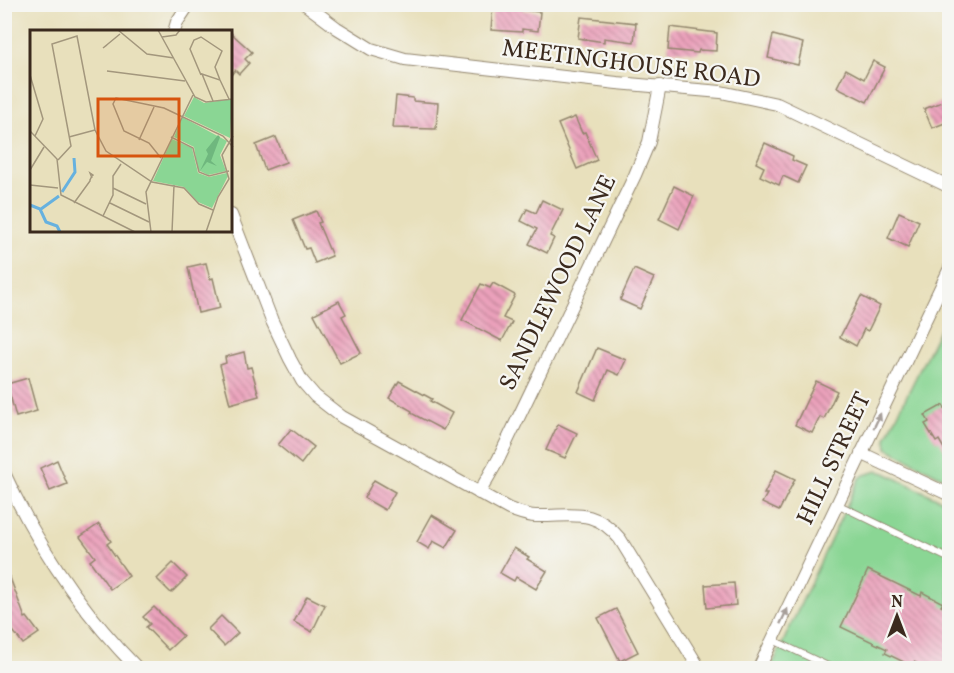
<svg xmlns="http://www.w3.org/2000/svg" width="954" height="673" viewBox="0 0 954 673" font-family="Vollkorn,serif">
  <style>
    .grass { fill: #8ad694; stroke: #628059; stroke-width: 1.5 }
    .building { fill: url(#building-back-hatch) }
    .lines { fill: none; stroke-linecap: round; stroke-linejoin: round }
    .service-casing { stroke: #92856d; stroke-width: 8 }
    .minor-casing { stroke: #92856d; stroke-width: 14 }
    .service { stroke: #fff; stroke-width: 6 }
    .minor { stroke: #fff; stroke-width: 12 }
    .oneway { fill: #a79f9a }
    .labels { text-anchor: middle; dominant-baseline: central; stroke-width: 4.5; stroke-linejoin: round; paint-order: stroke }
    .street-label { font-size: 24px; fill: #3b2a1e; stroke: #f6f6f2 }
    .inset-river { fill: none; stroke: #66b1df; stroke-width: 3 }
    .inset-road { fill: none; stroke: #a3977d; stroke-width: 1.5 }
    .view { fill: #d7540e; fill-opacity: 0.15; stroke: #d7540e; stroke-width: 3 }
    .inset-edge { fill: none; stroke: #3b2a1e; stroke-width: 3 }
  </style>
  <defs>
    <pattern id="building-back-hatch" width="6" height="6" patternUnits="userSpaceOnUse" patternTransform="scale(1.5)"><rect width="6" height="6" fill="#eba1bb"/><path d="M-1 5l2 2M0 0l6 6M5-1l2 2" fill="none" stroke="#c08397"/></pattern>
  </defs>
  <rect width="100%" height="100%" fill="#f6f6f2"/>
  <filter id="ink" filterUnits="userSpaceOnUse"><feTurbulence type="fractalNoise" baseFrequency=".0167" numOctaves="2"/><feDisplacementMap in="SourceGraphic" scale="12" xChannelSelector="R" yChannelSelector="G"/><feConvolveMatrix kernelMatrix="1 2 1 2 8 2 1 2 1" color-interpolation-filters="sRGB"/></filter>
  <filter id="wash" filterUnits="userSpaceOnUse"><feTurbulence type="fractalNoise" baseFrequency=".008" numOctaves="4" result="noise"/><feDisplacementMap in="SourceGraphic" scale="24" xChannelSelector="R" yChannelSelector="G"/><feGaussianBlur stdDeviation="1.35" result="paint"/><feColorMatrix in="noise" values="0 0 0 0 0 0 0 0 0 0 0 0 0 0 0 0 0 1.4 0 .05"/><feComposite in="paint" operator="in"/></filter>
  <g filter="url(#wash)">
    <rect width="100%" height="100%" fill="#e8e0bc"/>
    <!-- grass -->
    <g class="grass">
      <path d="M949,310v171l-62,-33 -1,-10z"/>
      <path d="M878,471l7,2 64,31v164h-178l88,-189 5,-4z"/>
    </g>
    <g id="blocks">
      <!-- building -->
      <g class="building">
        <path d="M507,4h16v6l17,2 -2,19 -16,-2v3l-31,-2 2,-24 14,2z"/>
        <path d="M581,17l55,6 -2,19 -30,-4v4l-26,-4z"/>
        <path d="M670,27l47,6 -1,18 -17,-1 -1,3 -30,-3z"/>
        <path d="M231,33l21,19 -7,7 4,4 -10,11 -4,-4 -4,5z"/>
        <path d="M773,35l30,8 -5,22 -30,-7z"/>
        <path d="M873,61l12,6 -18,35 -30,-15 9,-18 18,10z"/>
        <path d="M396,96l17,2v3l25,2 -2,26 -43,-1z"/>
        <path d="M950,99v22l-18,7 -8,-19z"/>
        <path d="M575,117l7,16 3,-1 12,28 -20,9 -19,-45z"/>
        <path d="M276,137l10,25 -21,8 -9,-25z"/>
        <path d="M765,143l28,13 -1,4 14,6 -8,17 -15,-7 -4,9 -19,-9 4,-9 -8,-4z"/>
        <path d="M674,186l20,10 -15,33 -20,-10z"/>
        <path d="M542,200l21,10 -13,26 4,2 -7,15 -18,-9 8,-15 -16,-8 6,-12 9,4z"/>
        <path d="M316,211l5,11 -3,1 14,33 -17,7 -6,-15 -4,1 -12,-29z"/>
        <path d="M899,212l20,9 -11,26 -20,-9z"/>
        <path d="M206,263l4,16 3,-1 7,30 -22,5 -10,-46z"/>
        <path d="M634,269l20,9 -14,31 -20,-9z"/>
        <path d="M493,283l22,12 -12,23 9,4 -10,19 -40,-21 19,-36 9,4z"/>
        <path d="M861,296l19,10 -12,25 -4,-2 -8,17 -16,-9z"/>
        <path d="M339,301l7,13 -4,2 19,37 -21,10 -26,-49z"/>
        <path d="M597,348l29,12 -7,15 -11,-5 -13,30 -17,-8z"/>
        <path d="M244,352l3,16 4,-1 8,29 -29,8 -10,-39 6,-2 -1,-6z"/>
        <path d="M28,378l9,33 -21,6 -9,-33z"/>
        <path d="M399,381l33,18 -2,2 22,12 -9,17 -32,-17 1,-2 -23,-13z"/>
        <path d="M816,381l21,10 -13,28 -4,-2 -8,16 -17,-8z"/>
        <path d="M943,405l7,11v43l-11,-19 -3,2 -11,-18 4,-2 -4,-7z"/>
        <path d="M558,424l19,9 -12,25 -19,-8z"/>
        <path d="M291,429l23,18 -13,17 -23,-19z"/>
        <path d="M57,460l10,24 -17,7 -10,-23z"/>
        <path d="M776,470l19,9 -16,32 -17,-8 5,-9h-3z"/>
        <path d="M374,480l21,12 -10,18 -21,-12z"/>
        <path d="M432,515l25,15 -11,18 -13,-7 -4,8 -12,-7z"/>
        <path d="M99,524l12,17 -4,3 22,32 -19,13 -20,-28 5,-4 -15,-20z"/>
        <path d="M514,548l15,9 -2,2 20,12 -11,18 -20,-12 -2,4 -14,-8z"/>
        <path d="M173,563l14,14 -16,16 -14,-14z"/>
        <path d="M4,567h2l19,51 2,-1 12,16 -16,11 -19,-25z"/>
        <path d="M868,570l53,26 1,-4 21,11 -2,3 9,4v59h-22l-14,-7 -2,4 -27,-13 2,-4 -46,-22z"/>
        <path d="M734,583l2,22 -29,3 -2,-23z"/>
        <path d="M307,596l18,9 -13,27 -18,-10z"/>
        <path d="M154,607l29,29 -15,14 -22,-23 4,-3 -7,-7z"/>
        <path d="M616,609l22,43 -18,9 -22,-43z"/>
        <path d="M221,616l17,17 -14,13 -16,-17z"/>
      </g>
    </g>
  </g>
  <g filter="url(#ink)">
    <use href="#blocks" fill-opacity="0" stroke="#92856d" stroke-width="1.5"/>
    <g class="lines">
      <!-- service casing -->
      <g class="service-casing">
        <g id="service">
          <path d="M837,504l113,55"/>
          <path d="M773,640l59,28"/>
        </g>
      </g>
      <!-- minor casing -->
      <g class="minor-casing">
        <g id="minor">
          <path d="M305,4l32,24 34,21 34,10 212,24 104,9 56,12 173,83"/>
          <path d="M174,32l3,-10 12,-18"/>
          <path d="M231,215l41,106 18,38 12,22 13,15 27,21 167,92c9,3 18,7 27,7 35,1 57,-10 84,23l79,129"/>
          <path d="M861,453l89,42"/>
          <path d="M4,473c33,72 78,139 133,195"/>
          <path d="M479,493l19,-33 137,-285 14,-33 11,-56"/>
          <path d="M759,668l191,-400"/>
        </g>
      </g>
      <!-- service -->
      <use href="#service" class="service"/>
      <!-- minor -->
      <use href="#minor" class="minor"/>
    </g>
    <!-- one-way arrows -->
    <defs><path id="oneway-solid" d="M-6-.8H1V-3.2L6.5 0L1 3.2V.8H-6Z" transform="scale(1.5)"/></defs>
    <g class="oneway">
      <use href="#oneway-solid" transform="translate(877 421) rotate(-65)"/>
      <use href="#oneway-solid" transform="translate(784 616) rotate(-65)"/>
    </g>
  </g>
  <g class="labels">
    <!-- street labels -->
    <g class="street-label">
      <text transform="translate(631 65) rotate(7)">MEETINGHOUSE ROAD</text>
      <text transform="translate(559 283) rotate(-64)">SANDLEWOOD LANE</text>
      <text transform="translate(835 459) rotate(-65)">HILL STREET</text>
    </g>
  </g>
  <!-- overview -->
  <g transform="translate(30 30)">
    <rect width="202" height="202" fill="#e8e0bc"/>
    <path d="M164,67l10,6 28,-4 -2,39 -46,-22zM152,87l45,24 -7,14 6,16 -18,4 -10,-5 -4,-23 -20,-10zM142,109l20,9 6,25 11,4 18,-4 1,3 -16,32 -14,-6 -14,-15 -31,-6z" fill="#8ad694"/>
    <path d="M188,105l2,2 -9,24 6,5 -10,-4 -7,9 8,-17 -2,-4z" fill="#6fb77e"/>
    <path class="inset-river" d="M32,162l13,-20 -1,-14M0,175l10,4 6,13 11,4 3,6M11,179l18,-13"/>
    <path class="inset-road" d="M88,0l29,24 27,4M128,0l37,67 11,5 27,-3M132,7l14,-2 4,-5M77,15l-4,3 17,-14M77,41l78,10M0,45l13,44 -8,17M171,45l-11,-26 4,-9 7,-3 21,14 -7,16 5,13M183,71l-11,-27 18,6 9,19M0,101l27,28 4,36 74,37M39,107l26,-7M141,107l22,11 6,24 10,4 20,-5M109,110l15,-33M131,128l-12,-15 -25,-12 -11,-27 3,-6 48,10 59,28 10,11M28,130l13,-14 -19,-102 25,-8 18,94 11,21 46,31 32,6 15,16 14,6M0,140l14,-23M0,155l28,3M83,158l33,16M44,173l16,-22v-1l2,-4 1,-1 -3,-2 2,5M80,173l39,19M73,186l10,-21v-19l8,-12M121,202l-5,-40 47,-97M142,202l2,-47M176,202l12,-35 11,-18 -7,-24 11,-19"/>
    <path class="view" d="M68,69h81v57h-81z"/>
    <rect width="202" height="202" class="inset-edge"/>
  </g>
  <!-- margin -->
  <rect width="954" height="673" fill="none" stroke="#f6f6f2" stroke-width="24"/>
  <!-- north arrow -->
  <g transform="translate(897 616)" stroke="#f6f6f2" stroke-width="4.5" paint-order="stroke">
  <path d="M0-4.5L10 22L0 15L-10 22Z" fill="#3b2a1e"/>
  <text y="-9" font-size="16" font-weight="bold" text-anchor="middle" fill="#3b2a1e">N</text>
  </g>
</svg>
